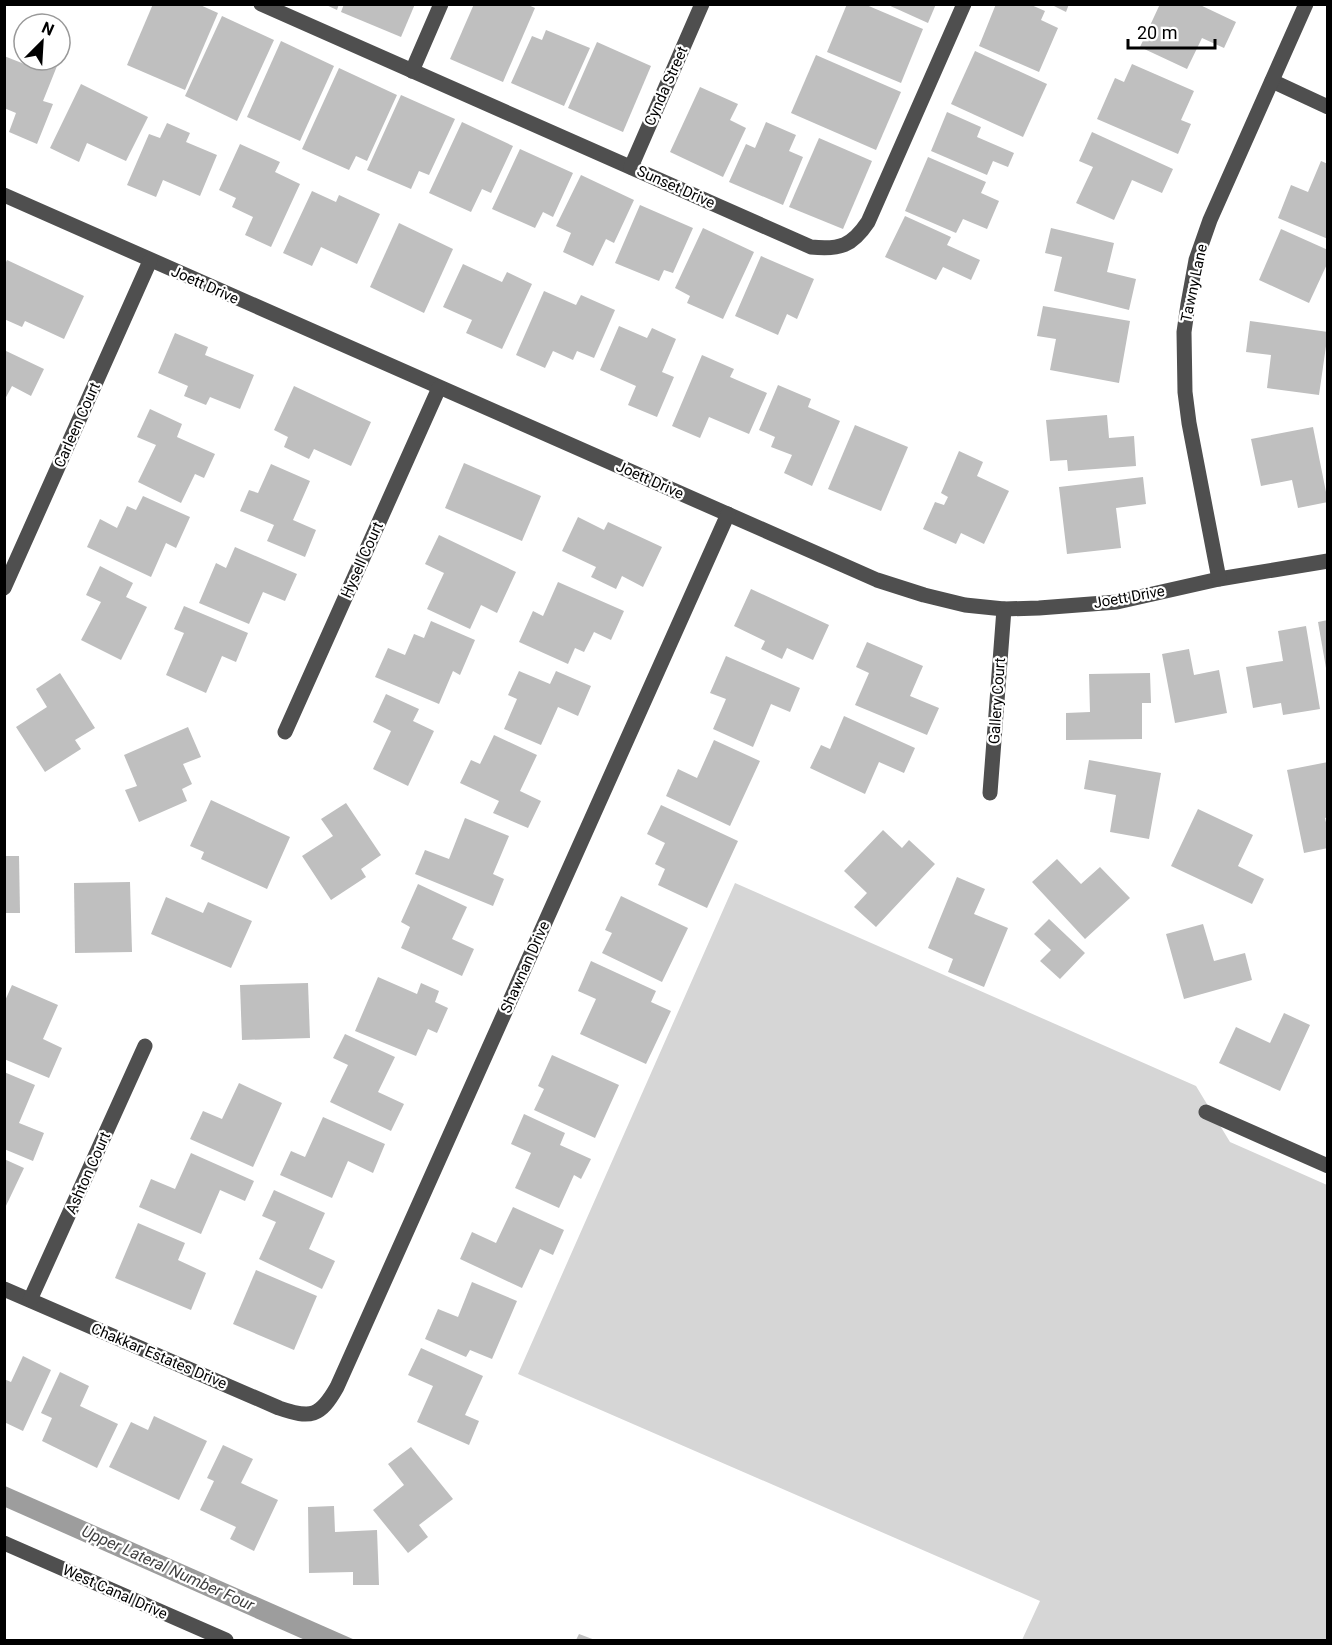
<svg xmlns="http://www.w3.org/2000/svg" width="1332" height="1645" viewBox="0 0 1332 1645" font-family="Roboto,sans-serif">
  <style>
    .green { fill: #d6d6d6 }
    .water { fill: #9d9d9d }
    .building { fill: #bfbfbf }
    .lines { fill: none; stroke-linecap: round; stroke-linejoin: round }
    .minor { stroke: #4f4f4f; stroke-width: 15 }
    .labels { text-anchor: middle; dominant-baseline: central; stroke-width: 4.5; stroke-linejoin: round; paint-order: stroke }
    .street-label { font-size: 15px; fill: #000; stroke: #fff }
    .water-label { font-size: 16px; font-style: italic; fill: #3e3e3e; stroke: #fff }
  </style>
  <rect width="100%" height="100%" fill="#fff"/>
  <!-- green -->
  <path class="green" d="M735,883l461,203 34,56 97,43v455h-305l18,-39 -522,-227z"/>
  <!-- water -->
  <path class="water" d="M5,1486l350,154h-50l-300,-133z"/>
  <!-- building -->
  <g class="building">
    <path d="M153,4h45l20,9 -33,77 -58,-25z"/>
    <path d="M324,4h15l-2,6z"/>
    <path d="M344,4h71l-14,33 -60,-25z"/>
    <path d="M474,4h52l9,4 -32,74 -53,-23z"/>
    <path d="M847,4h17l59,25 -22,54 -74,-31z"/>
    <path d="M886,4h50l-8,19z"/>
    <path d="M996,4h33l16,7 -4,9 17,8 -19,44 -60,-26z"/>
    <path d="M1050,4h19l-3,8z"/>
    <path d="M1160,4h38l38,18 -12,26 -22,-10 -15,31 -47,-22z"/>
    <path d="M222,16l52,24 -37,81 -52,-25z"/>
    <path d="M546,30l44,18 -26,58 -53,-23 21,-47 10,4z"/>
    <path d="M281,41l53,25 -34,75 -53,-24z"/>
    <path d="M597,42l54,24 -28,66 -55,-24z"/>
    <path d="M975,51l72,33 -24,53 -72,-33z"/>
    <path d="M816,55l85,37 -25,58 -85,-37z"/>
    <path d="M4,56l23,9 2,-5h14l14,6 -14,35 10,3 -16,40 -28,-12 7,-19 -12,-5z"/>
    <path d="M1132,64l62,27 -13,29 10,4 -13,30 -81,-35 18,-41 9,4z"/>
    <path d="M339,68l58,27 -30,66 -11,-5 -7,14 -47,-21z"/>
    <path d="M81,84l67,33 -22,44 -39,-18 -8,19 -29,-14z"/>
    <path d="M700,87l38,17 -8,16 16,8 -23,49 -53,-25z"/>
    <path d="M401,95l54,24 -26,56 -10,-4 -8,18 -44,-19z"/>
    <path d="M947,112l34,15 -4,10 37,16 -6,14 -15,-6 -6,14 -56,-24z"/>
    <path d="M462,122l51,24 -22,47 -9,-4 -11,23 -42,-19z"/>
    <path d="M766,122l30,13 -7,16 14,6 -20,48 -54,-23 17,-38 9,4z"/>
    <path d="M167,123l23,10 -4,9 31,13 -17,41 -37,-16 -7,17 -29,-12 22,-51 11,4z"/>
    <path d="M1092,132l81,37 -11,24 -30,-13 -18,40 -38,-17 17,-36 -14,-6z"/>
    <path d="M819,138l53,23 -29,68 -54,-22z"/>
    <path d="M240,144l40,18 -5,10 25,12 -29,63 -26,-12 8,-18 -21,-10 4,-9 -17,-8z"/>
    <path d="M520,149l53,24 -20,44 -10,-5 -8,16 -43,-19z"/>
    <path d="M928,157l58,25 -5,11 18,8 -12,28 -24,-10 -7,14 -51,-22z"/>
    <path d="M1321,161l7,3v75l-50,-21 13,-33 17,7z"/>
    <path d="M581,175l53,25 -20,43 -8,-4 -13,27 -30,-14 8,-19 -15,-7z"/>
    <path d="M312,191l24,11 3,-7 41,19 -23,50 -36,-17 -9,19 -29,-13z"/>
    <path d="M640,205l53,23 -20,45 -9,-3 -5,11 -44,-18z"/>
    <path d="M905,216l46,21 -4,8 33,15 -9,20 -28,-13 -7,13 -51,-23z"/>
    <path d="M399,223l54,26 -29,64 -54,-26z"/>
    <path d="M703,228l51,24 -31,67 -36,-16 3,-7 -15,-8z"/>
    <path d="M1051,228l63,15 -7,29 29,7 -7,31 -75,-19 8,-34 -17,-4z"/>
    <path d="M1281,229l47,21v12l-19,41 -50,-23z"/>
    <path d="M761,256l53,23 -17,40 -10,-5 -9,21 -43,-19z"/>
    <path d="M7,260l77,36 -20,43 -39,-18 -3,6 -18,-8v-53z"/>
    <path d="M463,264l39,18 5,-10 25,12 -30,65 -36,-16 6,-13 -29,-13z"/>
    <path d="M544,291l32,14 5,-10 34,15 -21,48 -17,-7 -4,9 -20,-9 -8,17 -29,-13z"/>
    <path d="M1043,306l87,15 -11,62 -69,-13 6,-31 -19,-3z"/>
    <path d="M1250,321l78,11 -9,63 -52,-7 4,-33 -25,-3z"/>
    <path d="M619,326l28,12 5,-10 24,11 -14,33 12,5 -17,40 -29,-12 8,-19 -36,-16z"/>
    <path d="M175,333l33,14 -3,8 49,20 -14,34 -30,-12 -4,8 -22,-9 4,-10 -30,-13z"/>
    <path d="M4,350l40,19 -13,27 -19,-10 -8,15z"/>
    <path d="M702,355l32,14 -4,8 37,16 -18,41 -40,-17 -9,21 -28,-12z"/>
    <path d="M778,385l33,14 -3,8 32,14 -28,65 -28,-13 8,-18 -21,-8 4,-10 -16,-7z"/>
    <path d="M294,386l77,36 -20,44 -37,-17 -5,10 -25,-12 4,-10 -14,-7z"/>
    <path d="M150,409l32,15 -5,13 38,17 -11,24 -9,-4 -14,29 -43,-21 18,-37 -19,-8z"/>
    <path d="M1107,415l2,23 25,-2 2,30 -68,5 -1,-11 -17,1 -4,-41z"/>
    <path d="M855,425l53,22 -27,64 -53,-22z"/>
    <path d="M1313,427l15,75 -30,6 -6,-28 -31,6 -10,-47z"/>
    <path d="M959,451l24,11 -6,14 32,15 -25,53 -23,-11 -5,11 -33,-15 12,-27 9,3 4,-8 -7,-4z"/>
    <path d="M464,463l77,33 -19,45 -77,-33z"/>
    <path d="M271,464l39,17 -17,39 23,10 -11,27 -38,-16 7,-16 -34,-14 9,-21 9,3z"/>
    <path d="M1143,477l3,27 -30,4 5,40 -54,6 -8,-67z"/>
    <path d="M143,496l47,21 -14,31 -10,-5 -15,34 -64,-30 13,-28 17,9 10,-22 9,4z"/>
    <path d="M578,517l26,13 4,-8 54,25 -19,40 -21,-11 -6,13 -25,-12 5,-10 -34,-16z"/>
    <path d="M439,535l77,37 -19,41 -16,-8 -11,24 -43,-20 17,-36 -19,-9z"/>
    <path d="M235,547l62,27 -12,27 -22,-9 -14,32 -50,-21 17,-40 10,5z"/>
    <path d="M100,566l33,17 -7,14 21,10 -26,53 -40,-20 20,-38 -15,-7z"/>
    <path d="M558,582l66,29 -13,29 -17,-8 -10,20 -9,-4 -7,16 -49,-22 14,-31 10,5z"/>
    <path d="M751,589l78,36 -16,35 -26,-12 -5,11 -21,-10 4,-8 -31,-15z"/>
    <path d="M184,606l64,27 -12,29 -14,-6 -16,37 -40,-18 18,-42 -10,-4z"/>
    <path d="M1328,620v48h-2l-8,-46z"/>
    <path d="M431,621l44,19 -15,35 -7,-4 -14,33 -64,-27 13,-29 17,7 9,-21 10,4z"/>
    <path d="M1306,626l14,83 -37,6 -2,-12 -28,5 -7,-41 37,-6 -5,-30z"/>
    <path d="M867,642l56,24 -13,30 29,12 -12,27 -72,-30 14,-32 -13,-6z"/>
    <path d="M1189,649l5,26 25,-5 8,43 -52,10 -13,-69z"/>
    <path d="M726,656l74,32 -10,24 -19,-8 -18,43 -40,-18 13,-30 -16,-6z"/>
    <path d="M519,671l31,13 6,-13 35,15 -13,30 -20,-9 -17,38 -37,-16 13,-30 -9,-4z"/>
    <path d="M60,673l35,55 -20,12 6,9 -36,23 -29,-45 31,-20 -11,-18z"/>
    <path d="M1150,673l1,30h-9v36l-76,1v-27l24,-1 -1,-38z"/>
    <path d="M386,694l33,15 -6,12 21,10 -26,55 -35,-17 18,-38 -18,-9z"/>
    <path d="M844,716l71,32 -11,25 -25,-11 -14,32 -55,-26 11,-23 9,4z"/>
    <path d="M188,727l13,30 -18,7 9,20 -10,5 5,12 -48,21 -14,-32 12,-4 -13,-31z"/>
    <path d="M494,735l43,20 -17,36 21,10 -13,27 -35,-15 6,-12 -39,-18 11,-23 9,4z"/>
    <path d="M714,740l46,21 -30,65 -64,-30 12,-27 19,9z"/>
    <path d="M1089,760l72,13 -12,66 -39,-7 6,-37 -32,-6z"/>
    <path d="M1328,762v55l-3,1 3,13v17l-24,5 -17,-83z"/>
    <path d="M211,800l79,37 -23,52 -66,-30 3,-7 -14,-6z"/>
    <path d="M346,803l35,52 -20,14 5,8 -35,23 -29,-44 31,-20 -12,-17z"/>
    <path d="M661,805l77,36 -31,67 -49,-23 7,-16 -10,-5 10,-21 -18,-9z"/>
    <path d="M1198,809l55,26 -15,31 26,13 -12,25 -81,-38z"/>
    <path d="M465,818l44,18 -16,38 11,5 -11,27 -78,-32 10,-24 24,9z"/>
    <path d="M883,830l19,18 7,-8 26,24 -59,63 -22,-20 13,-14 -23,-22z"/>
    <path d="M4,856h15l1,57h-16z"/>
    <path d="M1057,859l24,25 19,-17 30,31 -45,41 -53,-57z"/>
    <path d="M957,877l28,12 -11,25 34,14 -24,59 -36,-15 5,-13 -25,-11z"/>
    <path d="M130,882l2,70 -57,1 -1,-70z"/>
    <path d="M418,884l49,23 -15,32 22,10 -12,27 -61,-28 9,-21 -9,-5z"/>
    <path d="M621,896l67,32 -26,54 -60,-29 10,-20 -7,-3z"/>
    <path d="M166,897l37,16 5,-11 44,19 -21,47 -80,-34z"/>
    <path d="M1049,919l36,34 -25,26 -20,-18 11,-11 -17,-16z"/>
    <path d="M1203,924l11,37 31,-8 7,27 -68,19 -18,-65z"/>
    <path d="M591,961l65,30 -5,11 20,9 -25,53 -66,-30 16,-35 -18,-8z"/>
    <path d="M378,977l39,17 4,-11 18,8 -4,11 13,6 -11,25 -9,-4 -12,27 -61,-25z"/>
    <path d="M308,983l2,55 -68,2 -2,-55z"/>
    <path d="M12,985l46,20 -15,34 19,9 -13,30 -45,-19v-56z"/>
    <path d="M1284,1013l26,12 -30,66 -61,-28 17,-36 34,16z"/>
    <path d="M345,1034l50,23 -17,35 26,12 -13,27 -61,-29 18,-37 -15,-7z"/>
    <path d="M552,1055l67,30 -24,53 -61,-28 10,-21 -6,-3z"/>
    <path d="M4,1072l31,13 -16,38 25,10 -11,28 -29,-12z"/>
    <path d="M239,1083l43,20 -29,64 -63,-28 13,-28 19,8z"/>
    <path d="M524,1114l41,19 -5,12 31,14 -10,20 -7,-4 -15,33 -44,-20 16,-35 -20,-9z"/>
    <path d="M323,1117l62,27 -12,29 -25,-12 -16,37 -52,-23 11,-24 14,6z"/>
    <path d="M191,1153l63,28 -9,20 -25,-11 -19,44 -62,-27 12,-28 24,10z"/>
    <path d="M4,1159l20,9 -20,42z"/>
    <path d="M274,1190l51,23 -16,36 26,12 -13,28 -63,-30 17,-37 -14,-6z"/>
    <path d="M513,1207l51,23 -11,25 -13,-6 -18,39 -62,-29 12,-27 24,11z"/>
    <path d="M138,1223l47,20 -7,17 28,13 -15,37 -76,-32z"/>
    <path d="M256,1270l61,26 -23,54 -61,-26z"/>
    <path d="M472,1282l45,19 -25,58 -22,-9 -4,7 -41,-18 13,-30 20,8z"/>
    <path d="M421,1348l62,28 -18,39 14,6 -10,24 -52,-23 16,-36 -25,-11z"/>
    <path d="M23,1356l28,14 -28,61 -19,-9v-43l7,3z"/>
    <path d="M60,1372l29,14 -9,20 38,18 -21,44 -55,-27 10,-23 -11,-5z"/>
    <path d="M154,1416l53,25 -28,59 -70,-33 22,-45 17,8z"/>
    <path d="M223,1445l30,14 -12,24 37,17 -24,51 -24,-12 6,-12 -36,-17 14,-29 -7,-3z"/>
    <path d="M411,1447l42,52 -34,26 9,12 -20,16 -35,-43 31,-25 -16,-21z"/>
    <path d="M334,1506l1,26 42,-2 2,55h-26v-13l-44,1 -1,-66z"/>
    <path d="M579,1634l16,6h-19z"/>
  </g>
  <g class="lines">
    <!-- minor -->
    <g class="minor">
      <path d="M261,4l550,243c29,3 41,-1 57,-25l96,-218"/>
      <path d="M412,71l29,-67"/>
      <path d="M1272,81l56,26"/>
      <path d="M631,167l71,-163"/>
      <path d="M4,195l873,385 47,15 41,10 39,4 35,-1 78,-6 102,-23 109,-18"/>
      <path d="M1219,579l-30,-156 -4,-31 -1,-60 4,-28 8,-44 14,-40 96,-216"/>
      <path d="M4,588l146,-327"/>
      <path d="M285,732l154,-344"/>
      <path d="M990,793l14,-184"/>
      <path d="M1206,1112l122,54"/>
      <path d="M4,1289l275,119c32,11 41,9 58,-21l391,-873"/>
      <path d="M30,1300l115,-254"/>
      <path d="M4,1543l222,97"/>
    </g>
  </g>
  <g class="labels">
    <!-- street labels -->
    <g class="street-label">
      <text transform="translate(666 86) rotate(-66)">Cynda Street</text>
      <text transform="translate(676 187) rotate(24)">Sunset Drive</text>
      <text transform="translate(1194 283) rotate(-78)">Tawny Lane</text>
      <text transform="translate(205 285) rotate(24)">Joett Drive</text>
      <text transform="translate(77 425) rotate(-66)">Carleen Court</text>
      <text transform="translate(650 480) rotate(24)">Joett Drive</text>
      <text transform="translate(362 560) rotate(-66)">Hysell Court</text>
      <text transform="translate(1129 597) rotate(-10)">Joett Drive</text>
      <text transform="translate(997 701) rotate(-86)">Gallery Court</text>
      <text transform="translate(525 967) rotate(-66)">Shawnan Drive</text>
      <text transform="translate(88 1173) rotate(-66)">Ashton Court</text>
      <text transform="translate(159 1356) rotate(23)">Chakkar Estates Drive</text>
      <text transform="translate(115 1592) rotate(24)">West Canal Drive</text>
    </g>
    <!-- water labels -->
    <g class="water-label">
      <text transform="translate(168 1568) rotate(24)">Upper Lateral Number Four</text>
    </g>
  </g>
  <!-- border -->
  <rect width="1332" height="1645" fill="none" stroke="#000000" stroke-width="12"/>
  <!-- north arrow -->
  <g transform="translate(42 42) rotate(24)"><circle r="28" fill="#ffffff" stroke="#999999" stroke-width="1.5"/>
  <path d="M0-4.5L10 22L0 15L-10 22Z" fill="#000000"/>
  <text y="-9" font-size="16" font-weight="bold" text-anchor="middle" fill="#000000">N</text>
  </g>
  <!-- scale -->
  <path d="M1128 39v9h87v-9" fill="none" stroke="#000000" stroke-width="3"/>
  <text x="1137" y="39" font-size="18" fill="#000000" stroke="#ffffff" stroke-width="4.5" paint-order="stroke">20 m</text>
</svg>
